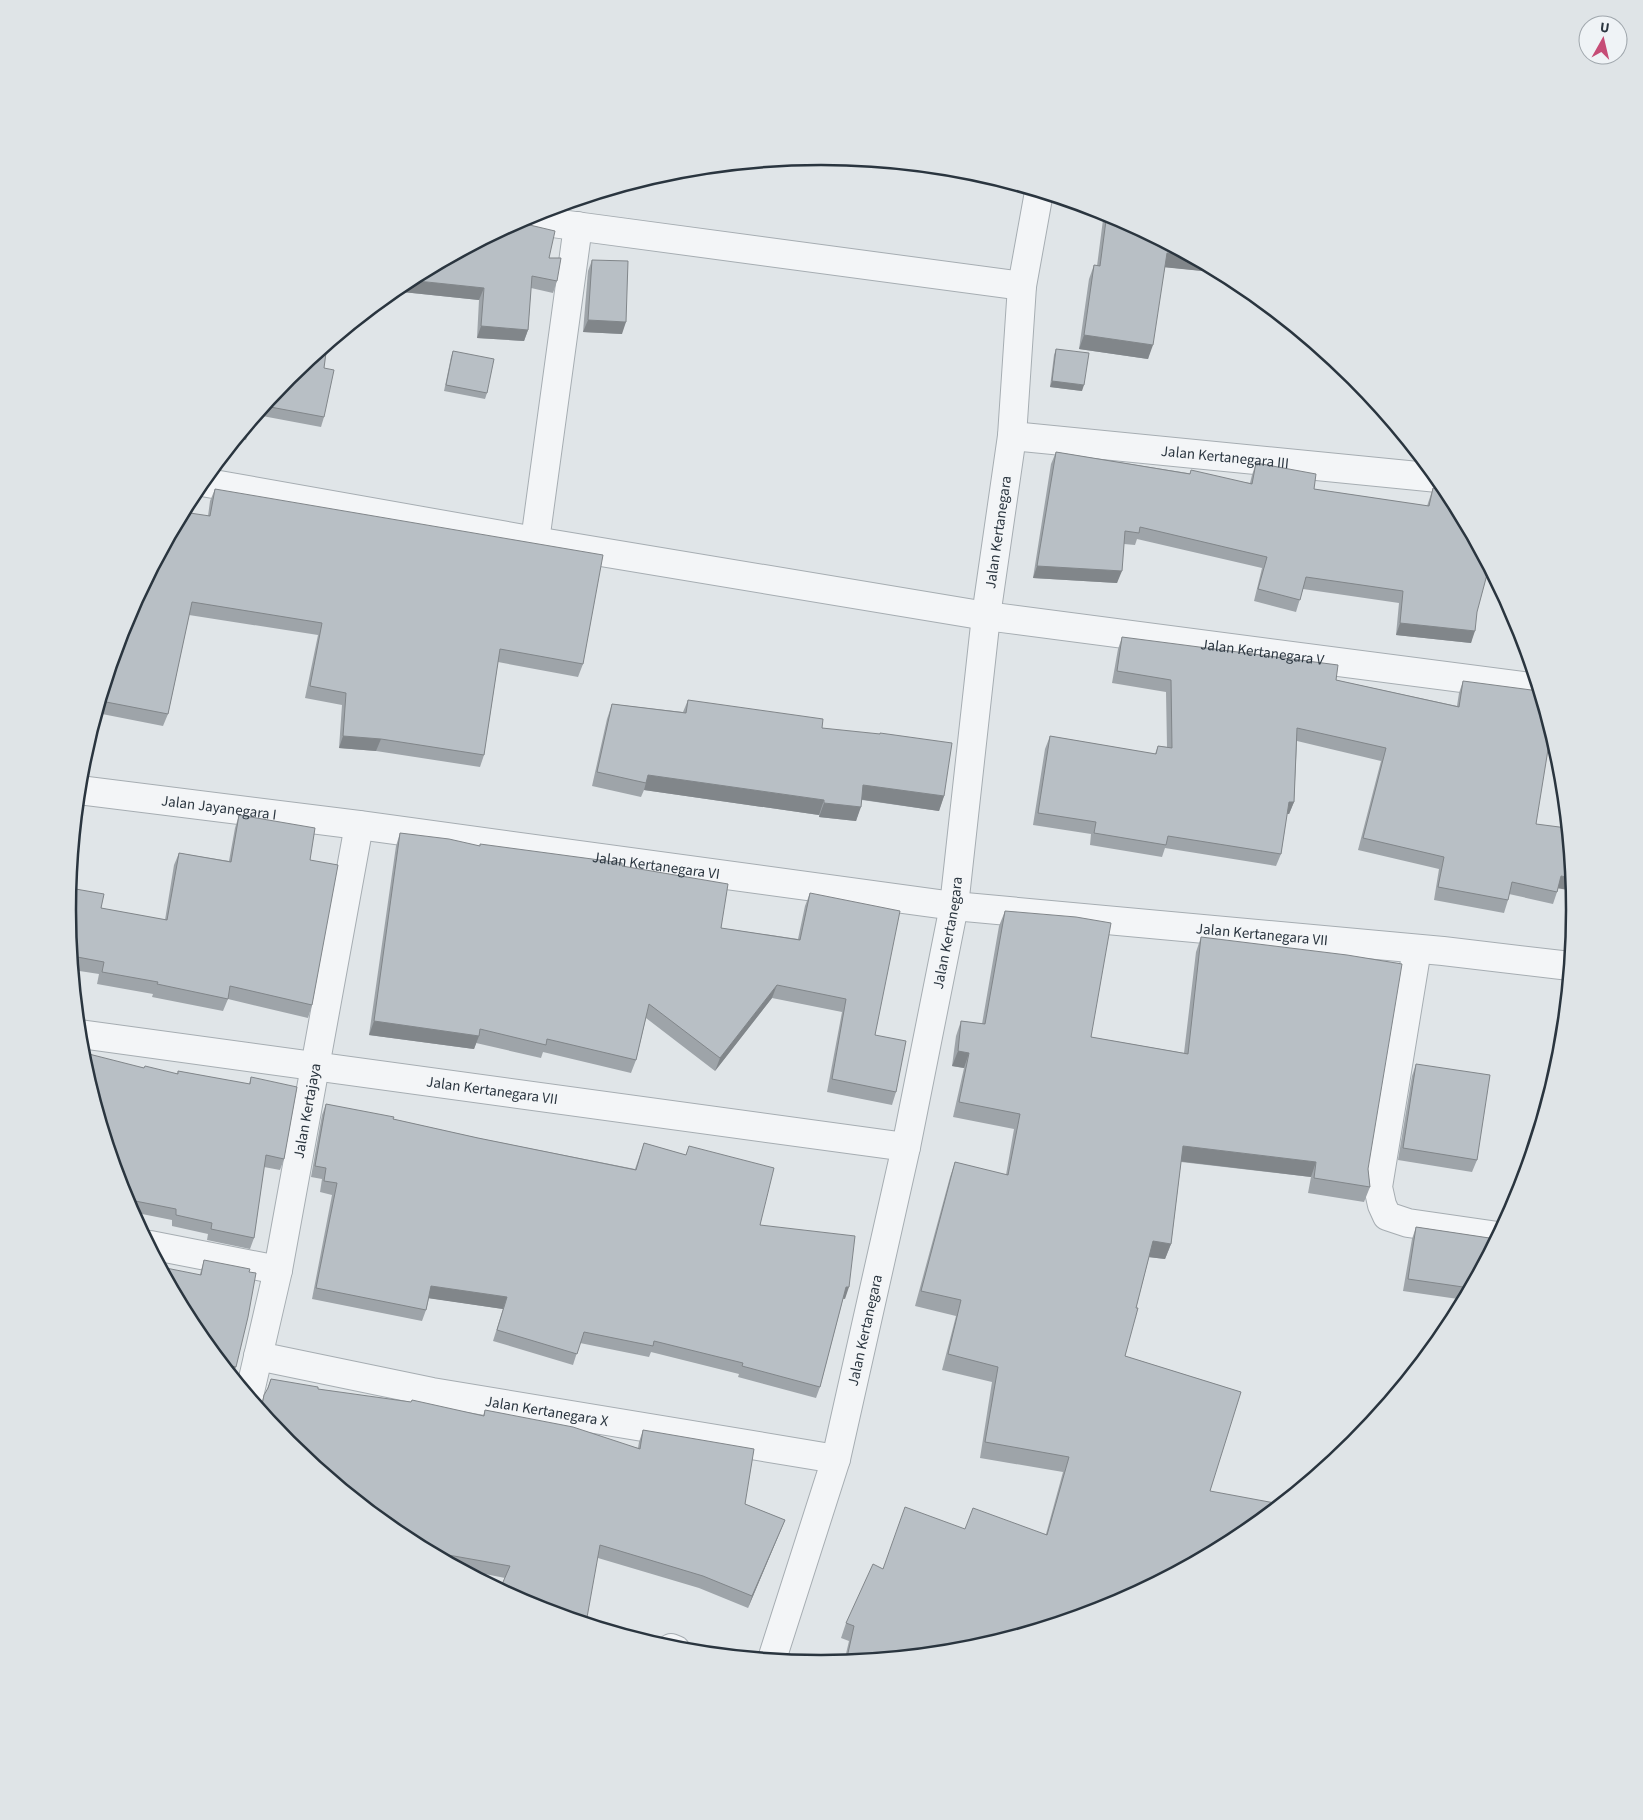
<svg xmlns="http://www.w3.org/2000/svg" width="1643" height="1820" viewBox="0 0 1643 1820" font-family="'Source Sans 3',sans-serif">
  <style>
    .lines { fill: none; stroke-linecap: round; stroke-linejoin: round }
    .minor-casing { stroke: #a6adb2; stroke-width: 30 }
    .minor { stroke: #f3f5f7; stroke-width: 28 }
    .wall { fill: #9ea4a9 }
    .shaded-wall { fill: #81868a }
    .building { fill: #b8bfc5; stroke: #81868a }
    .labels { text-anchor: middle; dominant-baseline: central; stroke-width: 5; stroke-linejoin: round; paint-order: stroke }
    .street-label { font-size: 15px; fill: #2a353f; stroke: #eff3f6 }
    .rim { fill: none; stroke: #2a353f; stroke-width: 2.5 }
  </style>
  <rect width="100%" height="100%" fill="#e0e5e8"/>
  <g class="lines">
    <!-- minor casing -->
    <g class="minor-casing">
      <g id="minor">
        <path d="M523,219l499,67"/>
        <path id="s1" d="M1012,436l426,42"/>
        <path id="s2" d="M202,482l333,59 451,75 552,72"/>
        <path d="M535,541l43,-315"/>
        <path id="s3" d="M79,790l280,35 595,81 489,45 127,15"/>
        <path d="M1417,949l-39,238 4,18 5,11 21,7 90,13"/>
        <path id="s4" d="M80,1034l826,113"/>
        <path d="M150,1245l128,25"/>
        <path id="s5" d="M258,1356l174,36 404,67"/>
        <path id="s6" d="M249,1396l29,-126 81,-445"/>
        <path d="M671,1648l5,2"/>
        <path id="s7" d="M772,1659l64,-200 70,-312 48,-241 32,-290 26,-180 10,-150 17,-94"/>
      </g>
    </g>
    <!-- minor -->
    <use href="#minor" class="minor"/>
  </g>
  <!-- wall -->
  <g class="wall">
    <path d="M1104,212l6,2 112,59 -57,-6 -17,92 -69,-10 10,-70 5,-14 3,1z"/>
    <path d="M549,258l8,23 -4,12 -22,-5 -3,42 -4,11 -47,-3 2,-38 -86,-9z"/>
    <path d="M592,260l30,74 -39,-2 5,-61z"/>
    <path d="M1056,349l26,42 -32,-4 4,-32z"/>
    <path d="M453,351l34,42 -2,6 -41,-8 7,-34z"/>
    <path d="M324,368v49l-3,10 -64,-12 32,-38z"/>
    <path d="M252,421l-6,19 -8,-2z"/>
    <path d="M1056,452l194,31 2,-8 4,-12 58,26 113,17 6,-18 44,124 -6,31 -75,-8 3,-32 -96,-14 -7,23 -42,-11 8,-33 -125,-29 -2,6 -11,-1 -7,39 -84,-5 18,-114z"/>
    <path d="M215,489l368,175 -5,13 -80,-15 -14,93 -4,12 -104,-16 -37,-3 3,-43 -37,-7 13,-63 -129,-20 -21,99 -5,12 -66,-13 28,-92 83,-105 2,-15z"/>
    <path d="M1122,637l214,43 121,26 2,-13 4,-12 73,143 22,65 -5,15 -44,-10 -1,6 -4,13 -70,-13 5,-31 -81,-19 23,-89 -84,-20 -3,61 -5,12h-2l-6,40 -5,12 -111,-18 -3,9 -72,-12 1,-11 -58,-9 12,-76 5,-13 105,18 3,-8 9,1 -1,-55 -54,-9 6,-34z"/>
    <path d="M688,700l134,28 122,68 -5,15 -77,-11 -6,21 -37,-4v-2l-175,-25 -3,7 -49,-11 15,-67 5,-15 71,8z"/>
    <path d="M239,815l71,45 2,145 -4,13 -80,-19 -5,12 -71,-14 1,-3 -56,-10 2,-10 -26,-4 -5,-60 33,-2 64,12 9,-55 5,-12 50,8 6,-33z"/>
    <path d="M400,833l80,13 142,20 99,62 77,11 7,-33 5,-13 65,142 21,57 -4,13 -65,-13 15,-80 -70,-14 -57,73 -69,-53 -10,42 -5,13 -88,-21 -2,6 -65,-15 -2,6 -105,-14 27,-189z"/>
    <path d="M1005,911l86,126 93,16 12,-101 5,-15 167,232 2,18 -6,15 -56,-9 3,-16 -130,-15 -10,82 -6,15 -16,-2 -13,51 -11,48 116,36 -273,258 -124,12 5,-21 -8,-3 5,-15 37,-54 82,-40 81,5 17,-62 -83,-14 12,-76 -50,-12 14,-54 -41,-10 35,-129 5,-15 51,13 8,-46 -61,-12 11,-49 -12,-2 4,-30 5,-15 21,3 17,-98z"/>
    <path d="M1416,1064l61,96 -5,12 -74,-12 14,-84z"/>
    <path d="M144,1068l33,6 1,-3 71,13 2,-7 33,82 -4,11 -16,-3 -10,71 -4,11 -43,-9 1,-6 -36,-8v-6l-40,-8 -7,-14z"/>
    <path d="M326,1104l152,34 157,31 9,-26 42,12 3,-9 71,79 85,74h-2l-23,88 -4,11 -78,-21 1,-3 -88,-22 -2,5 -69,-14 -7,22 -80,-24 10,-32 -74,-11 -3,12 -4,11 -110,-22 20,-104 -12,-3 2,-13 -11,-2 11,-62z"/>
    <path d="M1416,1227l80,12 -40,76 2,-16 -55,-8 9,-52z"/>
    <path d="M204,1260l32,107 -3,8 -39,-46 6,-55z"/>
    <path d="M271,1379l47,10 165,27 2,-6 153,38 1,-6 4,-12 102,74 40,16 -5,12 -32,76 -49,-20 -101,-30 -93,20 -40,-8 -63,-33 -114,-94 -28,-35z"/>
  </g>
  <!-- shaded-wall -->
  <g class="shaded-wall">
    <path d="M1167,253l21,2 34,18 -60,-6z"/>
    <path d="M408,280l76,8 -5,12 -86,-9 10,-8z"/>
    <path d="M588,320l38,2 -4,12 -39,-2z"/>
    <path d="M481,326l47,4 -4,11 -47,-3z"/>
    <path d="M1084,335l69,10 -5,14 -69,-10z"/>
    <path d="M1052,381l32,4 -2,6 -32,-4z"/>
    <path d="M1037,566l85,5 -5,12 -84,-5z"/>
    <path d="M1400,623l75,8 -4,12 -75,-8z"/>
    <path d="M343,736l38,3 -5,12 -37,-3z"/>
    <path d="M648,775l176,25 -5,15 -175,-25z"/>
    <path d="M863,785l81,11 -5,15 -81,-12z"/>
    <path d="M1289,802h5l-5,12h-5z"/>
    <path d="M824,803l37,4 -5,14 -37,-4z"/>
    <path d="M1561,876l11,2 2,13 -18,-3z"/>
    <path d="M777,985l-5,13 -57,73 5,-13z"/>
    <path d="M374,1021l105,15 -5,13 -105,-14z"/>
    <path d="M958,1051l11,2 -5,15 -12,-2z"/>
    <path d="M1183,1146l133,16 -5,15 -134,-16z"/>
    <path d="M1153,1241l18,3 -6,15 -17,-2z"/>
    <path d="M431,1286l76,11 -4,12 -76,-11z"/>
    <path d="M846,1287h3l-4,12 -3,-1z"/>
    <path d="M785,1520l-5,12 -32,76 4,-12z"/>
  </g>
  <!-- building -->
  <g class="building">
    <path d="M1107,213l81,42 -21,-2 -14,92 -69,-10 10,-70 6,1z"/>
    <path d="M517,222l38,9 -6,27h12l-4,23 -25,-5 -4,54 -47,-4 3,-38 -76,-8z"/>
    <path d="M592,260l36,1 -2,61 -38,-2z"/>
    <path d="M327,345l-3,23 10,2 -10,47 -59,-11 24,-29z"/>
    <path d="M1056,349l33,4 -5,32 -32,-4z"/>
    <path d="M453,351l41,8 -7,34 -41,-8z"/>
    <path d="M252,421l-2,9 -4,-1z"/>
    <path d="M1056,452l134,22 1,-4 61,14 4,-21 11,2 49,9 -2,15 115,17 4,-18 16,4 40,75 -12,45 -2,19 -75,-8 3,-32 -97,-14 -6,23 -42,-11 9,-32 -127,-30 -1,6 -14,-2 -3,40 -85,-5z"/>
    <path d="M215,489l388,66 -20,109 -83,-15 -16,106 -103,-16 -38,-3 3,-43 -36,-7 12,-63 -130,-21 -24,112 -67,-13 24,-80 58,-109 27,4z"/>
    <path d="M1122,637l216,28 -2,15 123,27 4,-26 76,10 12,40 -15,93 31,4 5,50 -11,-2 -4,16 -45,-10 -4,18 -70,-13 6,-30 -81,-19 23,-90 -89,-20 -3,74h-5l-8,52 -113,-18 -2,9 -72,-12 2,-11 -58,-9 12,-77 106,18 2,-8 14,2 -1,-68 -54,-9z"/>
    <path d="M688,700l135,19 -1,9 58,6v-1l72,10 -8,53 -81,-11 -2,22 -37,-4v-3l-176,-25 -2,8 -49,-11 15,-68 74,9z"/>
    <path d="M239,815l76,13 -5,32 28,5 -26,140 -82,-19 -2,13 -71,-15 1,-2 -56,-10 2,-10 -32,-6 -4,-46 2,-22 34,6 -3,14 66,12 12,-67 52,9z"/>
    <path d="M400,833l49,6 31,7v-2l142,19v3l106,18 -7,44 79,12 10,-47 90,18 -25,124 31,6 -10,51 -64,-13 14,-80 -69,-14 -57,73 -71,-54 -13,56 -89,-21 -1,6 -66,-16 -1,7 -105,-15z"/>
    <path d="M1005,911l71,6 35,6 -20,114 97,17 13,-117 146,18 55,9 -34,205 2,18 -56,-9 2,-16 -133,-16 -12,98 -18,-3 -17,67h2l-13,48 116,36 -31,99 70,13 -40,33 -130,70 -142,43 -122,12 8,-36 -8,-3 27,-59 10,5 22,-62 60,22 8,-21 74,27 22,-78 -84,-15 13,-75 -50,-13 13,-54 -40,-9 34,-129 53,13 12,-61 -61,-12 10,-49 -11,-2 3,-30 24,3z"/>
    <path d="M81,1052l63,16 1,-2 33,8v-3l72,13 1,-7 46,10 -13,72 -18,-4 -12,83 -43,-9 1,-6 -36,-8v-6l-51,-10 -43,-142z"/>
    <path d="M1416,1064l74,11 -13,85 -74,-12z"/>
    <path d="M326,1104l68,13 -1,2 85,19 158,32 8,-27 42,12 3,-9 85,22 -14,57 95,11 -6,51h-3l-26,100 -78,-21 1,-3 -89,-22 -1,5 -69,-14 -7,22 -80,-24 10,-33 -76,-11 -5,24 -110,-22 21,-105 -13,-2 2,-13 -11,-2z"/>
    <path d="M1416,1227l80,12 -37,69 4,-21 -55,-8z"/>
    <path d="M204,1260l46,9 -1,3 7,1 -8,44 -12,50 -12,-3 -30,-35 -33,-62 40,8z"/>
    <path d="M271,1379l47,8v2l93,13 1,-2 72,16 1,-6 88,17 67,22 3,-19 111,19 -9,55 40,16 -33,76 -49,-20 -103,-31 -14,78 -53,-17 -33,-17 10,-23 -73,-13v2l-35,-18 -114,-94 -27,-33 3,-15 4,-7z"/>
    <path d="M634,1637l27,5 3,4z"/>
    <path d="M692,1648l9,2 9,3 -23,-2z"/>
  </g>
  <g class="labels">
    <!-- street labels -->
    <g class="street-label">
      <text stroke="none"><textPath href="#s1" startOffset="214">Jalan Kertanegara III</textPath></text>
      <text stroke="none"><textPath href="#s7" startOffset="1152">Jalan Kertanegara</textPath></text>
      <text stroke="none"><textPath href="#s2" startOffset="1074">Jalan Kertanegara V</textPath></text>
      <text stroke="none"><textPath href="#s3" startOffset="141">Jalan Jayanegara I</textPath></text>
      <text stroke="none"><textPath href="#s3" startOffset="582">Jalan Kertanegara VI</textPath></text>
      <text stroke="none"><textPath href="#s7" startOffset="748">Jalan Kertanegara</textPath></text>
      <text stroke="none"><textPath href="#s3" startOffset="1192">Jalan Kertanegara VII</textPath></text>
      <text stroke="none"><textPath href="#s4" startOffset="416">Jalan Kertanegara VII</textPath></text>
      <text stroke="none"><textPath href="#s6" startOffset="291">Jalan Kertajaya</textPath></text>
      <text stroke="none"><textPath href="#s7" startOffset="342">Jalan Kertanegara</textPath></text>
      <text stroke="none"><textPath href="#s5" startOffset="294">Jalan Kertanegara X</textPath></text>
    </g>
  </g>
  <!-- crop -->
  <path d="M0 0H1643V1820H0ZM76 910a745 745 0 1 1 1490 0a745 745 0 1 1-1490 0Z" fill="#dfe4e7" fill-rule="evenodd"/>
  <path class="rim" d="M76 910a745 745 0 1 1 1490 0a745 745 0 1 1-1490 0Z"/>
  <!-- north arrow -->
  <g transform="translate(1603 40) rotate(8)"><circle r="24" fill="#eff3f6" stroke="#a0a7ad"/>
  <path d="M0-4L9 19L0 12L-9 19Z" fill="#c64c76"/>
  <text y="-8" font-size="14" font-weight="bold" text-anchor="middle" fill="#2a353f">U</text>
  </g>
</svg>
